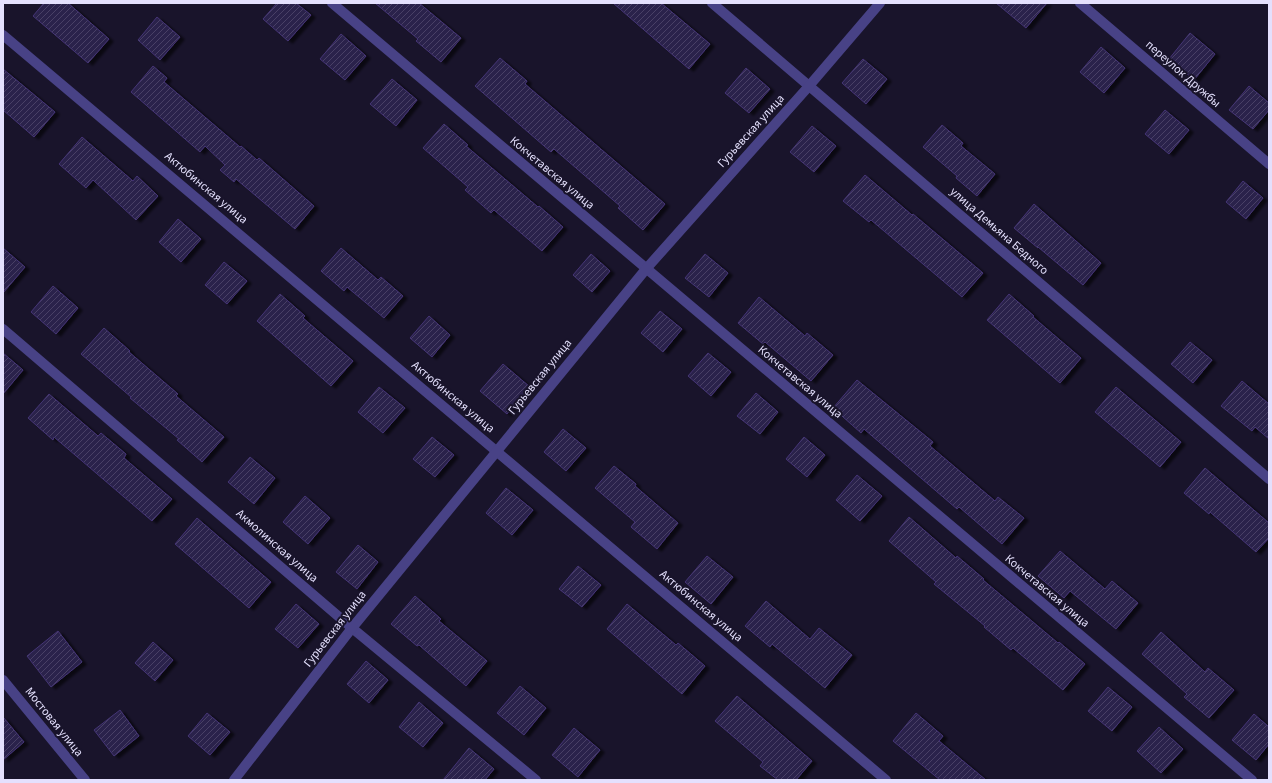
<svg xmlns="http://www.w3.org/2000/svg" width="1272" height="783" viewBox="0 0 1272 783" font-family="'Source Sans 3',sans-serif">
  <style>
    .building { fill: url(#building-hatch); stroke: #443575; filter: url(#shadow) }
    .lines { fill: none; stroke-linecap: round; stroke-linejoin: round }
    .minor { stroke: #484286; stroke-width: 10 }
    .tertiary { stroke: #484286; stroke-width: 10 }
    .labels { text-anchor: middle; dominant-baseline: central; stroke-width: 4; stroke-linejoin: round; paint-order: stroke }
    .street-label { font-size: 12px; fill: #e4e0fd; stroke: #19142b }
  </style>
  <defs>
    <pattern id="building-hatch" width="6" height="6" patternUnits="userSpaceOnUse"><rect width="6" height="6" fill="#2b214b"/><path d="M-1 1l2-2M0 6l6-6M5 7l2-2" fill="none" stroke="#4a4166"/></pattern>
    <filter id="shadow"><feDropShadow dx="4.5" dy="2.5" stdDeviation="1" flood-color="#0009"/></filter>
  </defs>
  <rect width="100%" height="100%" fill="#19142b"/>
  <!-- building -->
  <g class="building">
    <path d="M44,3h24l41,36 -21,24 -55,-47z"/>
    <path d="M277,3h19l15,12 -23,26 -25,-22z"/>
    <path d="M375,3h44l42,35 -20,24 -25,-21 2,-2z"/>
    <path d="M613,3h48l49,41 -21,25z"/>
    <path d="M996,3h51l-21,25z"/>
    <path d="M157,17l23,20 -20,23 -22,-20z"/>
    <path d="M1190,33l25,21 -21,26 -25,-21z"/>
    <path d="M341,34l25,22 -21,24 -25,-21z"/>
    <path d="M1101,47l24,21 -21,25 -24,-21z"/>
    <path d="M500,58l27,23 -2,3 140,120 -22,26 -25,-22 2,-2 -66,-57 -3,3 -76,-66z"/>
    <path d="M863,59l24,20 -21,25 -24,-21z"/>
    <path d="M153,66l14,12 -3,4 76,65 1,-1 16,14 2,-2 55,48 -19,23 -59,-50 -2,3 -14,-12 5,-5 -20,-19 -5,6 -69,-60z"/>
    <path d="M746,68l24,21 -21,24 -24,-20z"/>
    <path d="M3,69l52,43 -21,25 -31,-27z"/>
    <path d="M392,79l25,21 -21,26 -26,-22z"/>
    <path d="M1249,86l20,17v7l-16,19 -24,-19z"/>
    <path d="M1165,110l24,20 -20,24 -24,-20z"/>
    <path d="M444,124l24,21 -2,1 72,61 1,-1 24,21 -21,24 -48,-41 -3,3 -26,-23 3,-3 -45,-39z"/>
    <path d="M942,125l21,18 -2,3 34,28 -18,22 -21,-18 1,-2 -34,-29z"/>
    <path d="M812,126l24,20 -22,26 -24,-20z"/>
    <path d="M82,137l51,44 4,-5 21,20 -22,24 -43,-40 -7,8 -27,-24z"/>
    <path d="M865,175l47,40 1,-1 70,59 -21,24 -91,-77 -2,2 -26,-21z"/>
    <path d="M1243,181l20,17 -17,21 -20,-17z"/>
    <path d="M1034,204l67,59 -18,22 -45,-38v1l-24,-20z"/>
    <path d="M178,219l23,20 -20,23 -22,-20z"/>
    <path d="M3,248l22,19 -22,26z"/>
    <path d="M341,248l37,32 3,-3 22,19 -19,22 -37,-31 -3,4 -23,-20z"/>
    <path d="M591,254l19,17 -18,21 -19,-17z"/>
    <path d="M705,254l23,19 -19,24 -24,-19z"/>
    <path d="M224,262l23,19 -20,23 -22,-19z"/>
    <path d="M53,286l25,22 -22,26 -25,-22z"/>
    <path d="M280,294l25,22 -2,2 50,43 -22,25 -74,-65z"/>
    <path d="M1009,294l25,22 -1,1 48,41 -21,25 -73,-63z"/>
    <path d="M759,297l46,39 2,-3 26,22 -22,26 -46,-39 -2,2 -25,-21z"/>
    <path d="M660,311l22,18 -19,23 -22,-19z"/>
    <path d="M429,316l21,19 -18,22 -22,-19z"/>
    <path d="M104,328l26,23 -1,1 49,42 -2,2 48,41 -22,25 -25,-22 2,-1 -49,-41 1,-1 -50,-43z"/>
    <path d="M1190,342l22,18 -19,23 -22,-19z"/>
    <path d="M3,353l20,17 -20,24z"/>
    <path d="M708,353l23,19 -20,24 -23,-20z"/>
    <path d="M503,364l27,23 -23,27 -27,-23z"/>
    <path d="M857,380l76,62 -3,4 65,55 3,-4 26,21 -22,26 -43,-37 -2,2 -93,-80 -3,4 -28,-25z"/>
    <path d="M1242,381l27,23v35l-14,-12 -3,4 -31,-25z"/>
    <path d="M379,387l26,21 -22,25 -25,-21z"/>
    <path d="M1116,387l65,55 -21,25 -65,-55z"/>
    <path d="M756,393l22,19 -18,22 -23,-18z"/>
    <path d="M49,394l49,42 3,-3 25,21 -2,4 48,41 -20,22 -98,-84 -1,3 -25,-22z"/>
    <path d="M563,429l23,19 -20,23 -22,-19z"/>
    <path d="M432,437l22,18 -19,22 -22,-18z"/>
    <path d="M804,437l21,18 -18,22 -21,-18z"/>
    <path d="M250,457l25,21 -21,26 -26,-22z"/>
    <path d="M614,466l22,18 -1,2 43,37 -21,26 -26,-22 4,-5 -40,-34z"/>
    <path d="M1205,468l64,55v15l-13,14 -46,-40 -1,2 -25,-21z"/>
    <path d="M857,475l25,21 -22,25 -24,-21z"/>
    <path d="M506,488l27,22 -21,25 -26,-22z"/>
    <path d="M305,496l25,22 -22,26 -25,-22z"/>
    <path d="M909,517l47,41 1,-2 27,23 -1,1 75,63 1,-1 26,22 -22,26 -50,-42 -2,2 -27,-23 1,-1 -51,-42 2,-2 -47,-41z"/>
    <path d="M197,518l74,64 -22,26 -74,-64z"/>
    <path d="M358,545l20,17 -21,27 -21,-17z"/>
    <path d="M1060,551l45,38 7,-8 26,22 -22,26 -46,-38 -6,7 -26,-22z"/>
    <path d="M707,556l26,21 -22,27 -26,-22z"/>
    <path d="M578,566l23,19 -19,22 -23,-18z"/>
    <path d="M415,596l26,23 -2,2 48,40 -21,25 -47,-41 -2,1 -26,-22z"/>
    <path d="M766,601l44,38 9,-11 33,27 -27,33 -53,-44 -2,3 -25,-21z"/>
    <path d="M296,604l23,20 -21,24 -23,-19z"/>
    <path d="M627,604l49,41 2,-2 27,23 -23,28 -75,-65z"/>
    <path d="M58,631l24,31 -31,25 -24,-31z"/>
    <path d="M1161,632l44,40 3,-4 26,22 -25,28 -25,-21 3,-3 -45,-40z"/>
    <path d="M153,642l20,18 -18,21 -20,-18z"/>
    <path d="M366,661l22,19 -19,23 -22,-19z"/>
    <path d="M520,686l26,22 -22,27 -27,-22z"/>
    <path d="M1108,687l24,20 -20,24 -24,-20z"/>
    <path d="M737,696l75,65 -16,19h-18l-18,-14 3,-4 -48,-41z"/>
    <path d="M419,702l24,21 -20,24 -24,-20z"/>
    <path d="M120,710l19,26 -25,20 -20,-26z"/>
    <path d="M207,713l23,19 -20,23 -22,-19z"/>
    <path d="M916,713l27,23 -4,5 47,39h-46l-47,-39z"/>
    <path d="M1254,714l15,13v17l-13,16 -24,-20z"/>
    <path d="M3,717l21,25 -21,18z"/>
    <path d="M1159,727l24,22 -22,24 -24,-22z"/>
    <path d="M574,728l26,22 -22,27 -26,-22z"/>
    <path d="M469,748l25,21 -9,11h-42z"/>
  </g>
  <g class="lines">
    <!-- minor -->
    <g class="minor">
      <path d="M332,3l920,777"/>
      <path d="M712,3l557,476"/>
      <path d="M1080,3l189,161"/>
      <path d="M3,35l883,745"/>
      <path d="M3,329l349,299 184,152"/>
      <path d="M234,780l118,-152 294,-359 163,-183 71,-83"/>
    </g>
    <!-- tertiary -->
    <path class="tertiary" d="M3,680l82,100"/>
  </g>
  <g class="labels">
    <!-- street labels -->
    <g class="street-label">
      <text transform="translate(1183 74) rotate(41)">переулок Дружбы</text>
      <text transform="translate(751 131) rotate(-48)">Гурьевская улица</text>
      <text transform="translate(552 173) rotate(40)">Кокчетавская улица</text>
      <text transform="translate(206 188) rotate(40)">Актюбинская улица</text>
      <text transform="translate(999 231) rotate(41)">улица Демьяна Бедного</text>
      <text transform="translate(540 377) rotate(-51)">Гурьевская улица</text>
      <text transform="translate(800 382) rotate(40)">Кокчетавская улица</text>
      <text transform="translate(453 397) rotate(40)">Актюбинская улица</text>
      <text transform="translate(277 546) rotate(41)">Акмолинская улица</text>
      <text transform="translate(1047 591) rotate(40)">Кокчетавская улица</text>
      <text transform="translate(701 606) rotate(40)">Актюбинская улица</text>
      <text transform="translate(335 629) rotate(-52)">Гурьевская улица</text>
      <text transform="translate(54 722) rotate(51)">Мостовая улица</text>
    </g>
  </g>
  <!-- border -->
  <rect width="1272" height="783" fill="none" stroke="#e4e0fd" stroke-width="8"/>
</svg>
